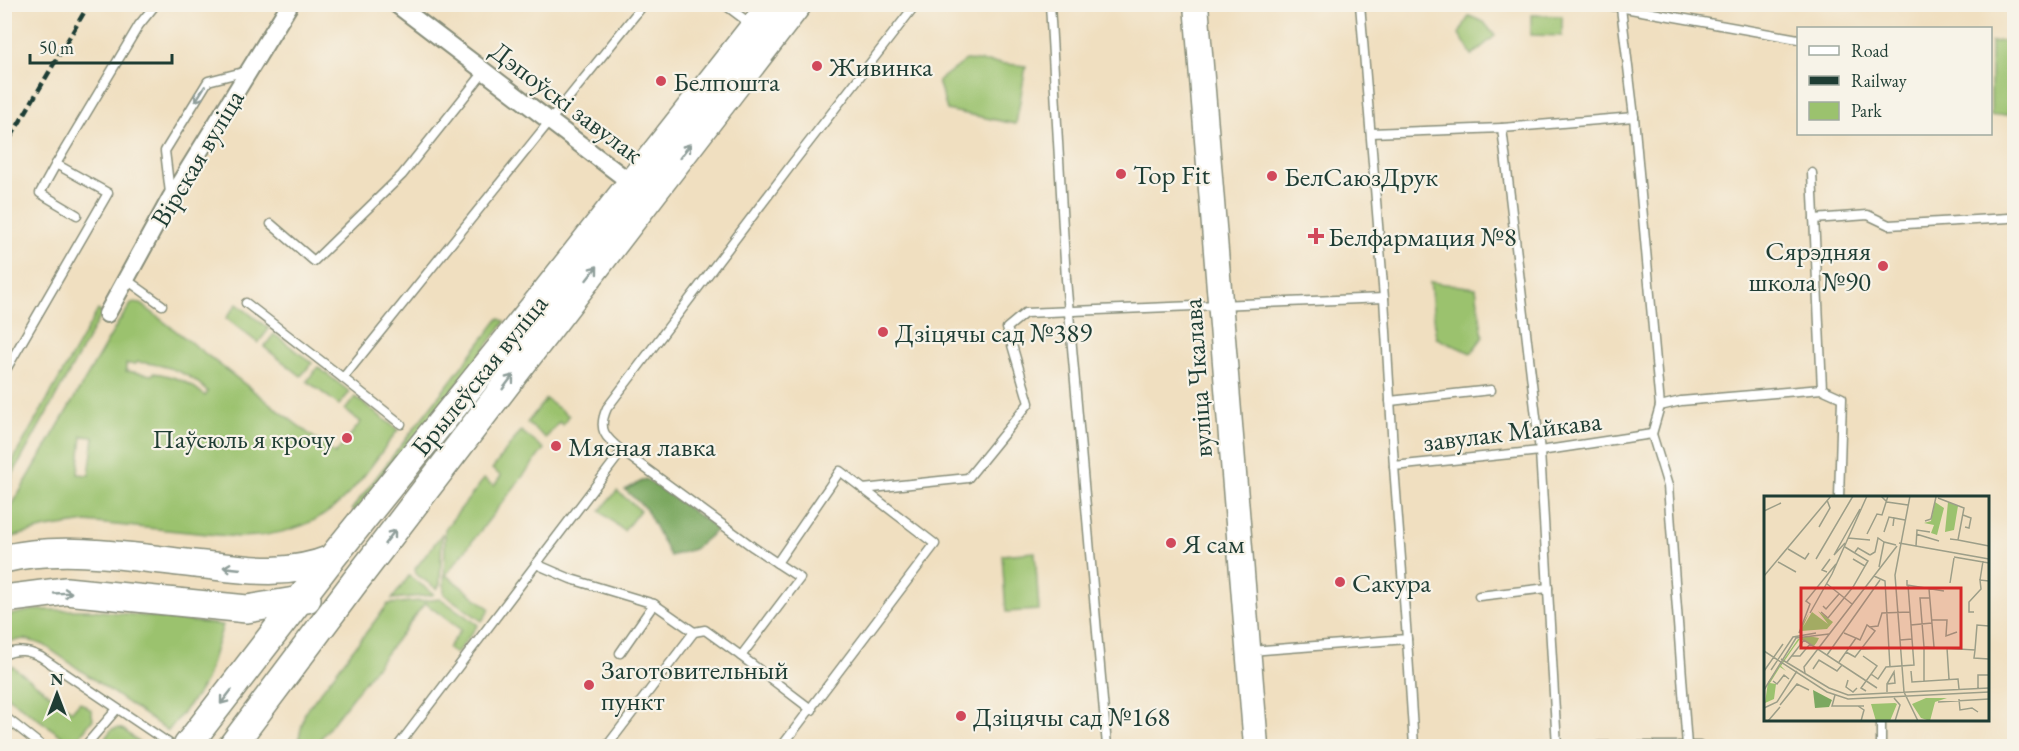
<svg xmlns="http://www.w3.org/2000/svg" width="2019" height="751" viewBox="0 0 2019 751" font-family="'EB Garamond',serif">
  <style>
    .green { fill: #9bc26e; stroke: #5d8051; stroke-width: 1.5; fill-rule: evenodd }
    .forest { fill: #7ca861; stroke: #4e724a; stroke-width: 1.5 }
    .lines { fill: none; stroke-linecap: round; stroke-linejoin: round }
    .lane-casing { stroke: #888e7a; stroke-width: 11 }
    .street-casing { stroke: #888e7a; stroke-width: 20 }
    .secondary-casing { stroke: #888e7a; stroke-width: 27 }
    .primary-casing { stroke: #888e7a; stroke-width: 30 }
    .lane { stroke: #fff; stroke-width: 8 }
    .street { stroke: #fff; stroke-width: 16 }
    .secondary { stroke: #fff; stroke-width: 24 }
    .primary { stroke: #fff; stroke-width: 27 }
    .rail { stroke: #1f3d34; stroke-width: 4.5; stroke-dasharray: 9 4.5; stroke-linecap: butt }
    .oneway { stroke: #8f9e9a }
    .poi-dot { fill: #d1495b; stroke: #f7f3e8; stroke-width: 2 }
    .labels { text-anchor: middle; dominant-baseline: central; stroke-width: 4.5; stroke-linejoin: round; paint-order: stroke }
    .poi-label { font-size: 27px; fill: #1f3d34; stroke: #f7f3e8; text-anchor: start }
    .street-label { font-size: 27px; fill: #1f3d34; stroke: #f7f3e8 }
    .inset-road { fill: none; stroke: #9c9e88; stroke-width: 1.5 }
    .view { fill: #d62828; fill-opacity: 0.15; stroke: #d62828; stroke-width: 3 }
    .inset-edge { fill: none; stroke: #1f3d34; stroke-width: 3 }
  </style>
  <rect width="100%" height="100%" fill="#f7f3e8"/>
  <filter id="ink" filterUnits="userSpaceOnUse"><feTurbulence type="fractalNoise" baseFrequency=".0167" numOctaves="2"/><feDisplacementMap in="SourceGraphic" scale="12" xChannelSelector="R" yChannelSelector="G"/><feConvolveMatrix kernelMatrix="1 2 1 2 8 2 1 2 1" color-interpolation-filters="sRGB"/></filter>
  <filter id="wash" filterUnits="userSpaceOnUse"><feTurbulence type="fractalNoise" baseFrequency=".008" numOctaves="4" result="noise"/><feDisplacementMap in="SourceGraphic" scale="24" xChannelSelector="R" yChannelSelector="G"/><feGaussianBlur stdDeviation="1.35" result="paint"/><feColorMatrix in="noise" values="0 0 0 0 0 0 0 0 0 0 0 0 0 0 0 0 0 1.4 0 .05"/><feComposite in="paint" operator="in"/></filter>
  <g filter="url(#wash)">
    <rect width="100%" height="100%" fill="#f0dfc0"/>
    <!-- green -->
    <g class="green">
      <path d="M1531,15l31,1v20l-31,-1z"/>
      <path d="M1469,16l15,6 11,14 -23,19 -13,-21z"/>
      <path d="M2014,40v74l-23,2v-74z"/>
      <path d="M966,60l60,6 -10,58 -69,-14 -9,-29z"/>
      <path d="M1430,282l46,6 7,49 -12,16 -35,-15z"/>
      <path d="M132,303l9,1 194,150 26,-32 -16,-12 10,-13 43,33c-19,24 -37,54 -61,75 -26,23 -65,32 -99,32l-152,-15 -40,6 -41,11v-26l2,1 111,-191zM137,362c26,2 53,10 71,30l-3,4c-15,-14 -33,-21 -52,-23l-1,2 -26,-4v-7h10zM82,436l12,1 -5,38 -11,-1z"/>
      <path d="M237,304l32,25 -11,14 -32,-25z"/>
      <path d="M98,310l4,3 -90,163 -4,26 -3,8v-38l6,-3 3,-11z"/>
      <path d="M499,318l6,4 -147,192 -6,-5z"/>
      <path d="M274,334l38,29 -11,13 -37,-29z"/>
      <path d="M318,367l32,25 -11,13 -32,-24z"/>
      <path d="M546,399l23,17 -6,9 -4,-3 -13,16 -19,-15z"/>
      <path d="M521,431l23,18 -98,126 44,34 -8,12 -38,-27 1,-65 39,-50 10,7 7,-10 -9,-7z"/>
      <path d="M617,491l23,19 -16,21 -24,-20z"/>
      <path d="M442,534l-2,50 -3,5 -21,-15 -1,-5z"/>
      <path d="M1035,552l4,58 -33,2 -4,-57z"/>
      <path d="M409,576l25,18 -2,1 -40,4z"/>
      <path d="M441,599l37,26 -22,29 -8,-6 13,-18 -36,-27 -110,143h-18l8,-34 83,-108z"/>
      <path d="M34,610h58l131,15 -17,55 -7,12 -31,39 -124,-86 -19,-6 -20,3v-26z"/>
      <path d="M12,666l60,45 8,-9 11,8 2,9 -21,27h-10l5,-6 -62,-45v-24z"/>
      <path d="M119,728l5,2 19,16h-44l13,-17z"/>
    </g>
    <!-- forest -->
    <path class="forest" d="M646,479l72,50 -24,20 -24,7 -24,-47 -21,-19z"/>
  </g>
  <g filter="url(#ink)">
    <g class="lines">
      <!-- lane casing -->
      <g class="lane-casing">
        <g id="lane">
          <path d="M724,4l28,21"/>
          <path d="M1050,4l16,275 41,467"/>
          <path d="M1360,4l24,294 10,168"/>
          <path d="M1602,4l196,35"/>
          <path d="M1621,8l13,109 26,289 -8,28"/>
          <path d="M1371,133l131,-5"/>
          <path d="M56,164l-16,29 37,22"/>
          <path d="M1812,173l10,216"/>
          <path d="M170,193l-5,-42 43,-70 39,-10"/>
          <path d="M1814,219l54,-4 21,10 120,-7"/>
          <path d="M271,224l43,37 88,-86 82,-103"/>
          <path d="M127,280l35,25"/>
          <path d="M246,303l97,75 301,-374"/>
          <path d="M4,373l104,-180 -52,-29 83,-139 17,-21"/>
          <path d="M343,378l58,46"/>
          <path d="M1390,401l101,-11"/>
          <path d="M1660,406l21,-5 141,-12 20,9 -3,100"/>
          <path d="M1652,434l16,52 19,260"/>
          <path d="M622,451l131,96 24,16"/>
          <path d="M863,489l105,-11 61,-75 -22,-75 18,-15 359,-15"/>
          <path d="M536,564l35,15 83,25 40,28 -87,114"/>
          <path d="M1479,596l69,-8"/>
          <path d="M694,632l11,-2 36,26 59,-78 -23,-15 63,-92 95,73 -153,202"/>
          <path d="M1407,639l7,107"/>
          <path d="M1251,651l156,-12 -13,-173 146,-15 112,-17"/>
          <path d="M620,653l34,-49"/>
          <path d="M4,655c13,-7 25,-4 37,2l132,89"/>
          <path d="M741,656l71,54"/>
          <path d="M4,716l38,30"/>
          <path d="M1881,720v26"/>
          <path d="M85,746l32,-37"/>
          <path d="M398,746l224,-295c-17,-14 -25,-21 -15,-43l185,-244 124,-160"/>
          <path d="M1557,746l-17,-295 -38,-323 132,-11"/>
          <path d="M1598,746h102"/>
        </g>
      </g>
      <!-- street casing -->
      <g class="street-casing">
        <g id="street">
          <path d="M396,4l243,185"/>
          <path d="M107,314l63,-115 120,-195"/>
        </g>
      </g>
      <!-- secondary casing -->
      <g class="secondary-casing">
        <path id="secondary" d="M1196,4l60,742"/>
      </g>
      <!-- primary casing -->
      <g class="primary-casing">
        <g id="primary">
          <path d="M4,559c63,-16 146,1 210,7 40,5 78,9 117,-7"/>
          <path d="M4,599l62,-8 181,18 60,-10"/>
          <path d="M187,746l144,-187 206,-256 235,-299"/>
          <path d="M232,746l122,-163 444,-579"/>
        </g>
      </g>
      <!-- lane -->
      <use href="#lane" class="lane"/>
      <!-- street -->
      <use href="#street" class="street"/>
      <!-- secondary -->
      <use href="#secondary" class="secondary"/>
      <!-- primary -->
      <use href="#primary" class="primary"/>
      <!-- rail -->
      <path class="rail" d="M4,149l85,-145"/>
    </g>
    <!-- one-way arrows -->
    <defs><path id="oneway-shaft" d="M-6 0H5M1.5-3L5.5 0L1.5 3" fill="none" stroke-width="1.6" stroke-linecap="round" stroke-linejoin="round" transform="scale(1.5)"/></defs>
    <g class="oneway">
      <use href="#oneway-shaft" transform="translate(200 94) rotate(122)"/>
      <use href="#oneway-shaft" transform="translate(685 151) rotate(-53)"/>
      <use href="#oneway-shaft" transform="translate(592 273) rotate(-52)"/>
      <use href="#oneway-shaft" transform="translate(508 382) rotate(-53)"/>
      <use href="#oneway-shaft" transform="translate(390 537) rotate(-52)"/>
      <use href="#oneway-shaft" transform="translate(232 568) rotate(-174)"/>
      <use href="#oneway-shaft" transform="translate(63 593) rotate(-3)"/>
      <use href="#oneway-shaft" transform="translate(226 697) rotate(128)"/>
    </g>
  </g>
  <!-- markers -->
  <g class="poi-dot">
    <circle cx="817" cy="66" r="6"/>
    <circle cx="661" cy="81" r="6"/>
    <circle cx="1121" cy="174" r="6"/>
    <circle cx="1272" cy="176" r="6"/>
    <path d="M1313 227h6v6h6v6h-6v6h-6v-6h-6v-6h6z"/>
    <circle cx="1883" cy="266" r="6"/>
    <circle cx="883" cy="332" r="6"/>
    <circle cx="347" cy="438" r="6"/>
    <circle cx="556" cy="446" r="6"/>
    <circle cx="1171" cy="543" r="6"/>
    <circle cx="1340" cy="582" r="6"/>
    <circle cx="589" cy="685" r="6"/>
    <circle cx="961" cy="716" r="6"/>
  </g>
  <g class="labels">
    <!-- poi labels -->
    <g class="poi-label">
      <text x="829" y="66">Живинка</text>
      <text x="673" y="81">Белпошта</text>
      <text x="1133" y="174">Top Fit</text>
      <text x="1284" y="176">БелСаюзДрук</text>
      <text x="1328" y="236">Белфармация №8</text>
      <text x="1871" y="250" text-anchor="end">Сярэдняя<tspan x="1871" dy="31">школа №90</tspan></text>
      <text x="895" y="332">Дзіцячы сад №389</text>
      <text x="335" y="438" text-anchor="end">Паўсюль я крочу</text>
      <text x="568" y="446">Мясная лавка</text>
      <text x="1183" y="543">Я сам</text>
      <text x="1352" y="582">Сакура</text>
      <text x="601" y="669">Заготовительный<tspan x="601" dy="31">пункт</tspan></text>
      <text x="973" y="716">Дзіцячы сад №168</text>
    </g>
    <!-- street labels -->
    <g class="street-label">
      <text transform="translate(567 102) rotate(37)">Дэпоўскі завулак</text>
      <text transform="translate(197 158) rotate(-59)">Вірская вуліца</text>
      <text transform="translate(479 375) rotate(-51)">Брылеўская вуліца</text>
      <text transform="translate(1197 378) rotate(-94)">вуліца Чкалава</text>
      <text transform="translate(1512 431) rotate(-7)">завулак Майкава</text>
    </g>
  </g>
  <!-- overview -->
  <g transform="translate(1764 496)">
    <rect width="225" height="225" fill="#f0dfc0"/>
    <path d="M171,6l9,6 -7,27 -6,-2 3,-8 -10,-2 7,-2zM184,6l10,4 -4,24 -9,2zM54,115l15,11 -6,7 -26,2 1,-6 7,-12 -6,14 9,-15 16,12zM44,140l11,2 -2,4 -3,4 -14,-7 -6,8 -13,19 5,5 -6,-4 -10,16 6,1 -2,15 -9,4 3,-21 30,-43zM183,202l-12,4 -5,19 -9,-3 -9,-14 14,-6zM107,208l24,-1 2,1 -7,17h-14z" fill="#9bc26e"/>
    <path d="M49,194l19,10 -3,7 -14,1z" fill="#7ca861"/>
    <path class="inset-road" d="M117,0l6,6 21,3M146,0l-15,79 9,117 14,29M174,2l26,10 -6,32 -8,-1M199,19l8,3 -2,10 -4,-1M0,22v-7l17,-8M161,25l6,-2 5,-22M129,30l1,-8 11,2M55,31l11,-19 -3,-8M120,36l5,-15 5,1M103,38l10,-20 5,1 6,-19M152,38l23,7M84,42l22,2M194,44l31,6M81,47l-11,12 26,-46M135,47l90,16M152,50l1,-16 13,2M81,51l23,14 -3,5M24,53l17,10 4,-6M91,56l3,-4 12,7M106,59l5,-3 3,-14 6,4M190,61l35,6M52,63l37,-63M14,66l18,10M115,71l5,-25 12,3M63,76l-5,-2 8,-11M0,80l67,-80M110,80l11,5 5,86M143,84v5l37,6M216,84l3,-19M186,87l4,-25M63,88l25,20M144,89l3,40M165,93l5,58M59,110l3,3 13,-15M57,116l7,6 25,-31 12,-21 -12,-7M210,116h-5v-10l12,-13 -1,-9 9,1M46,117l22,-39 35,-78M168,124h15l-1,16 11,-4M105,131l9,-1 4,-13 28,-1M35,137l11,-29 -4,-3 30,-37M136,144l12,-1 -1,-14 21,-2M160,151l-4,-49h10M183,152l2,31M97,153l22,-1M211,154l-1,8 15,1M0,155l63,41 21,7 141,-7M82,156l9,5 20,-26 -8,-6 -7,15 -4,-2M63,159l53,-75M27,160h9l10,-12M99,160l14,10 -16,22 5,3M17,163l48,29 19,7 141,-7M23,166l17,-22 73,48M75,166l17,-24 -12,-5M49,173l6,-9 18,11 5,-6M7,174l22,-33 23,-4M0,175l19,-27M147,175l1,11 46,-3 1,10M41,177l-1,-6 93,-121M107,178l7,5 8,-12 28,-2 -2,-26M84,184l-2,7 7,5 4,-4M9,185l4,3 7,-9 5,4M160,185v-34l51,3 2,-25 12,1M123,188l7,-12 1,11 -8,1v8M214,192v-13h11M0,194l32,-52 33,-4M71,199l-3,11h32M130,202l6,7 -5,16M195,203l1,11 12,-2 6,4M174,206l51,-3M16,209l17,-21 12,6M94,210l6,4 -3,11M0,212l13,-6 20,-31M4,225l12,-14"/>
    <path class="view" d="M37,92h160v60h-160z"/>
    <rect width="225" height="225" class="inset-edge"/>
  </g>
  <!-- margin -->
  <rect width="2019" height="751" fill="none" stroke="#f7f3e8" stroke-width="24"/>
  <!-- legend -->
  <rect x="1797" y="27" width="195" height="108" fill="#f7f3e8" stroke="#a1aaa0" stroke-width="1.5"/>
  <rect x="1809" y="46" width="30" height="9" fill="#ffffff" stroke="#a1aaa0" stroke-width="1.5"/>
  <text x="1851" y="57" font-size="18" fill="#1f3d34">Road</text>
  <rect x="1809" y="76" width="30" height="9" fill="#1f3d34" stroke="#a1aaa0" stroke-width="1.5"/>
  <text x="1851" y="87" font-size="18" fill="#1f3d34">Railway</text>
  <rect x="1809" y="102" width="30" height="18" fill="#9bc26e" stroke="#a1aaa0" stroke-width="1.5"/>
  <text x="1851" y="117" font-size="18" fill="#1f3d34">Park</text>
  <!-- north arrow -->
  <g transform="translate(57 694)" stroke="#f7f3e8" stroke-width="4.5" paint-order="stroke">
  <path d="M0-4.5L10 22L0 15L-10 22Z" fill="#1f3d34"/>
  <text y="-9" font-size="16" font-weight="bold" text-anchor="middle" fill="#1f3d34">N</text>
  </g>
  <!-- scale -->
  <path d="M30 54v9h142v-9" fill="none" stroke="#1f3d34" stroke-width="3"/>
  <text x="39" y="54" font-size="18" fill="#1f3d34" stroke="#f7f3e8" stroke-width="4.5" paint-order="stroke">50 m</text>
</svg>
